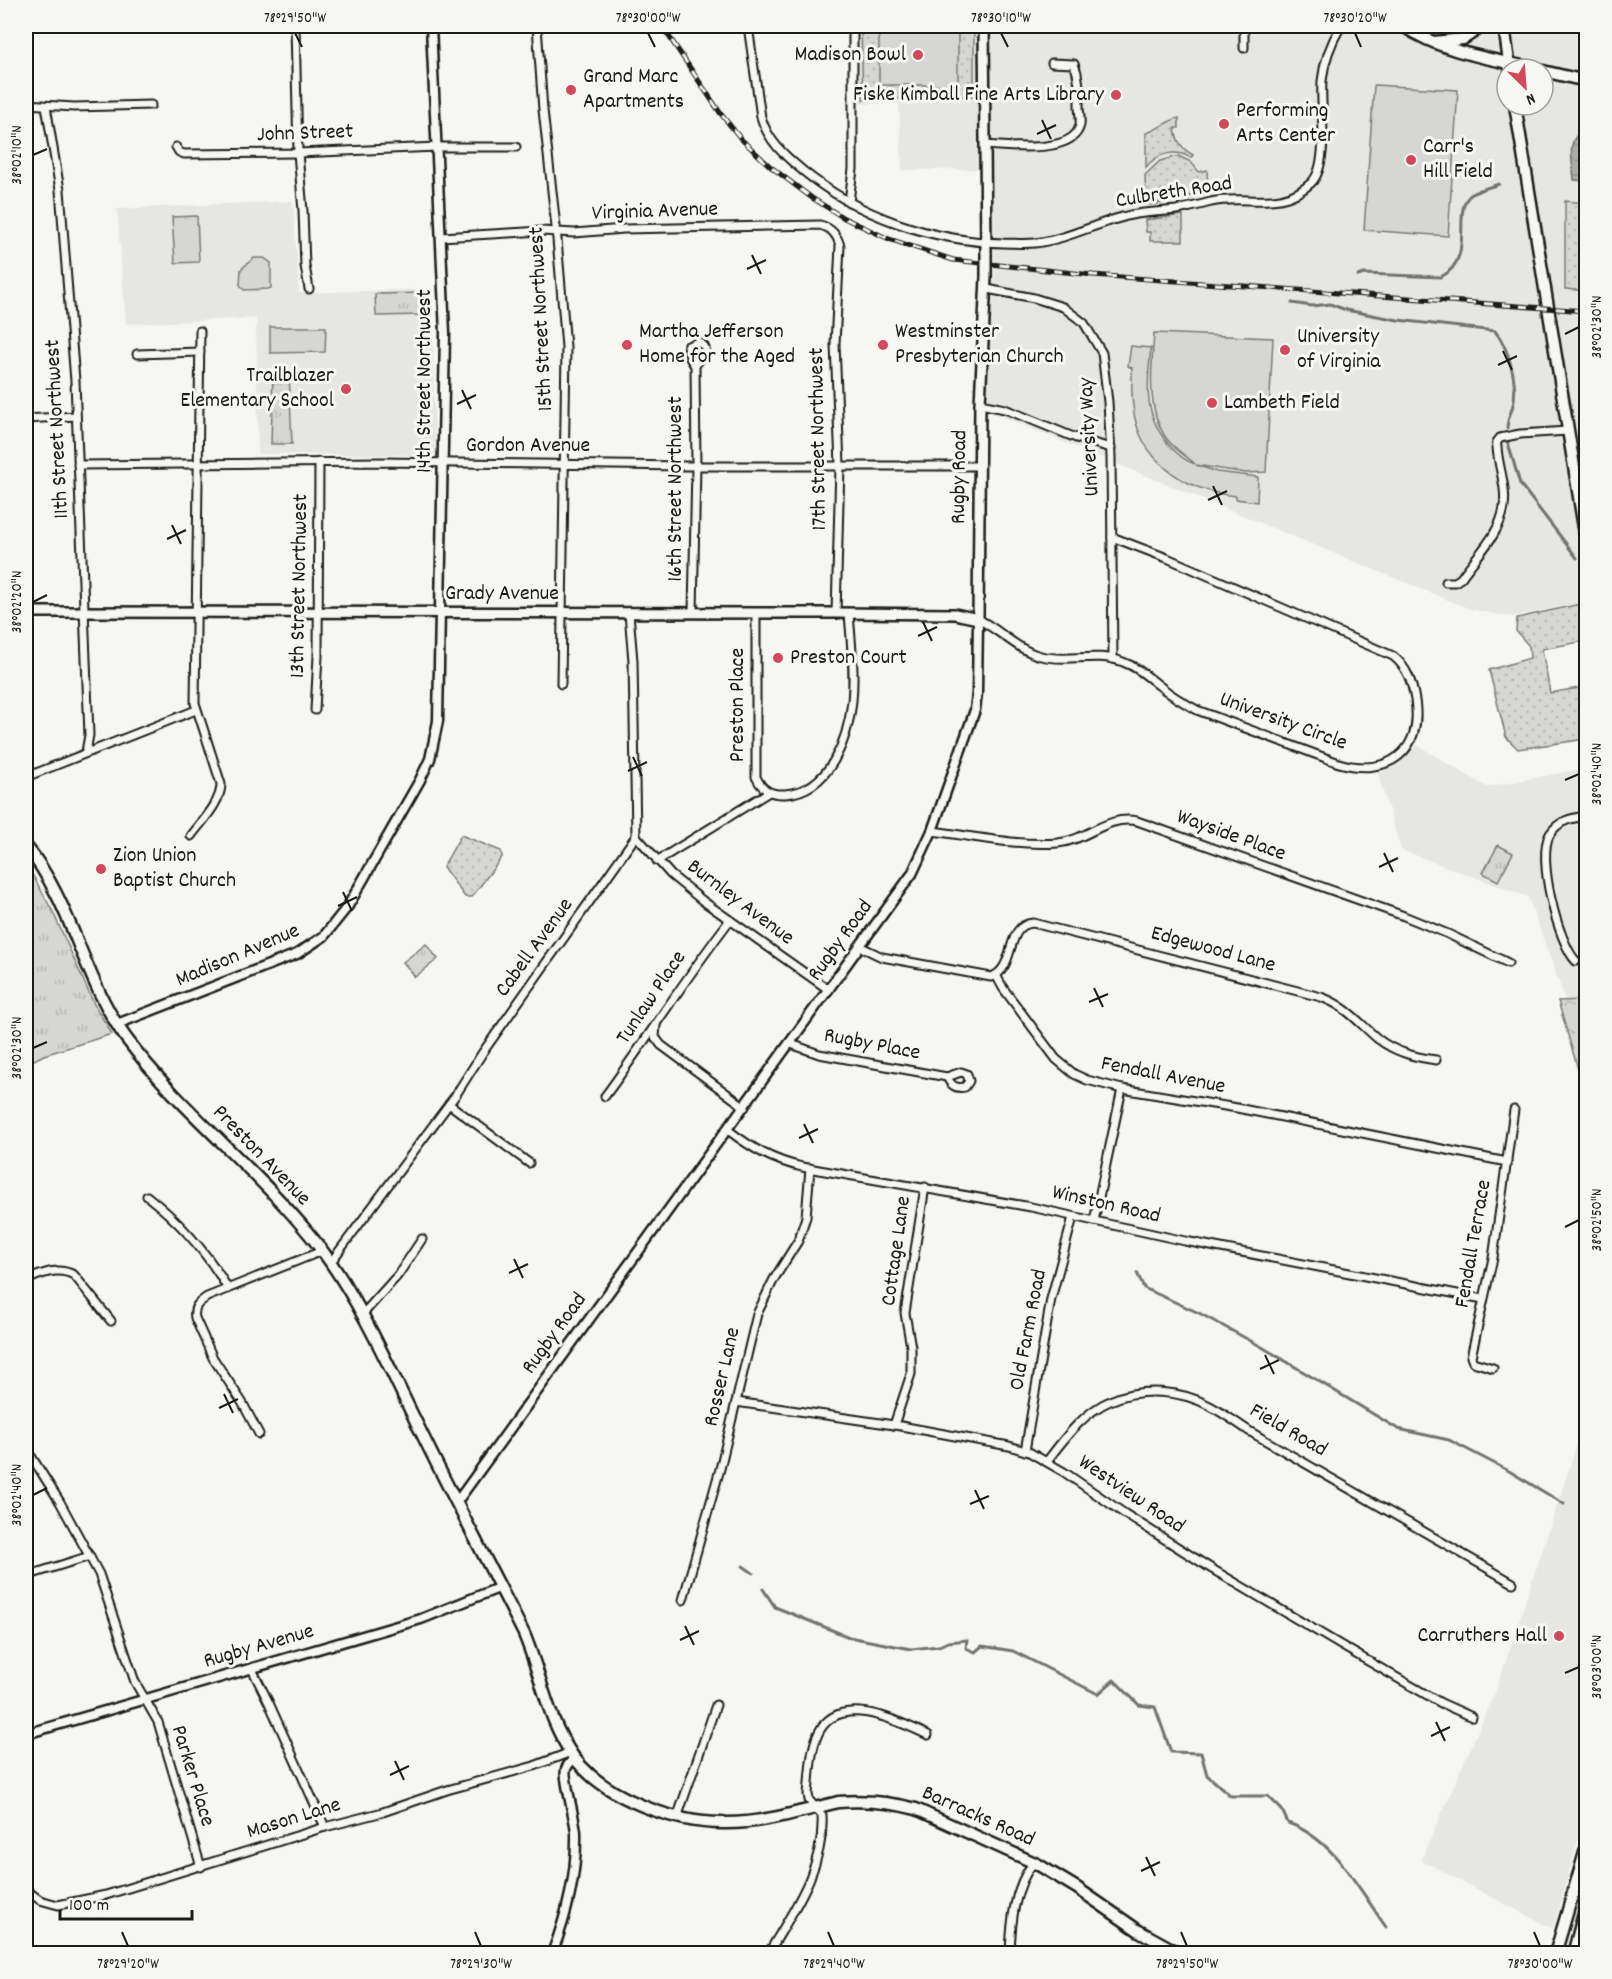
<svg xmlns="http://www.w3.org/2000/svg" width="1612" height="1979" viewBox="0 0 1612 1979" font-family="Dekko,sans-serif">
  <style>
    .built { fill: #e6e6e2; fill-rule: evenodd }
    .grass { fill: url(#grass-dots); stroke: #797977; stroke-width: 1.5 }
    .forest { fill: url(#forest-crowns); stroke: #797977; stroke-width: 1.5 }
    .park { fill: url(#park-tufts); stroke: #797977; stroke-width: 1.5 }
    .pitch { fill: #d6d6d2; stroke: #797977; stroke-width: 1.5 }
    .water { fill: url(#water-waves); stroke: #727271; stroke-width: 1.5 }
    .lines { fill: none; stroke-linecap: round; stroke-linejoin: round }
    .stream { stroke: #727271; stroke-width: 3 }
    .minor-casing { stroke: #1c1c1c; stroke-width: 11 }
    .tertiary-casing { stroke: #1c1c1c; stroke-width: 13 }
    .secondary-casing { stroke: #1c1c1c; stroke-width: 14 }
    .primary-casing { stroke: #1c1c1c; stroke-width: 15 }
    .minor { stroke: #f6f6f2; stroke-width: 7 }
    .tertiary { stroke: #f6f6f2; stroke-width: 8 }
    .secondary { stroke: #f6f6f2; stroke-width: 9 }
    .primary { stroke: #f6f6f2; stroke-width: 10 }
    .rail-casing { stroke: #1c1c1c; stroke-width: 5 }
    .rail { stroke: #f6f6f2; stroke-width: 3; stroke-dasharray: 9; stroke-linecap: butt }
    .secondary-bridge-casing { stroke: #1c1c1c; stroke-width: 14; stroke-linecap: butt }
    .secondary-bridge { stroke: #f6f6f2; stroke-width: 9 }
    .ticks { fill: none; stroke: #1c1c1c; stroke-width: 2 }
    .poi-dot { fill: #d1495b; stroke: #f6f6f2; stroke-width: 2 }
    .labels { text-anchor: middle; dominant-baseline: central; stroke-width: 6; stroke-linejoin: round; paint-order: stroke }
    .poi-label { font-size: 22px; fill: #1c1c1c; stroke: #f6f6f2; text-anchor: start }
    .street-label { font-size: 22px; fill: #1c1c1c; stroke: #f6f6f2 }
    .neatline { fill: none; stroke: #1c1c1c; stroke-width: 2 }
    .ticks-label { font-size: 15px; text-anchor: middle; fill: #1c1c1c }
  </style>
  <defs>
    <pattern id="grass-dots" width="8" height="8" patternUnits="userSpaceOnUse" patternTransform="scale(1.5)"><rect width="8" height="8" fill="#d6d6d2"/><path d="M2 2h.1M6 6h.1" fill="none" stroke="#b7b7b4" stroke-width="1.8" stroke-linecap="round"/></pattern>
    <pattern id="forest-crowns" width="20" height="18" patternUnits="userSpaceOnUse" patternTransform="scale(1.5)"><rect width="20" height="18" fill="#d6d6d2"/><path d="M2 6a3 3 0 1 1 6 0M12 15a3 3 0 1 1 6 0" fill="none" stroke="#b7b7b4"/></pattern>
    <pattern id="park-tufts" width="24" height="20" patternUnits="userSpaceOnUse" patternTransform="scale(1.5)"><rect width="24" height="20" fill="#d6d6d2"/><path d="M3 7l-1-3M5 7V3M7 7l1-3M15 17l-1-3M17 17v-4M19 17l1-3" fill="none" stroke="#b7b7b4"/></pattern>
    <pattern id="water-waves" width="16" height="10" patternUnits="userSpaceOnUse" patternTransform="scale(1.5)"><rect width="16" height="10" fill="#acaca9"/><path d="M0 5q4-4 8 0t8 0" fill="none" stroke="#939391"/></pattern>
  </defs>
  <rect width="100%" height="100%" fill="#f6f6f2"/>
  <filter id="ink" filterUnits="userSpaceOnUse"><feTurbulence type="fractalNoise" baseFrequency=".0167" numOctaves="2"/><feDisplacementMap in="SourceGraphic" scale="12" xChannelSelector="R" yChannelSelector="G"/><feConvolveMatrix kernelMatrix="1 2 1 2 8 2 1 2 1" color-interpolation-filters="sRGB"/></filter>
  <g filter="url(#ink)">
    <!-- built -->
    <g class="built">
      <path d="M858,26h728v578l-1,-2 -75,15 -40,-8 -489,-201 4,-239 -83,1 -3,-67 -39,1zM1507,69h36v36h-36z"/>
      <path d="M293,201l6,92 133,-4 3,166 -177,-1 -2,-136 -130,6 -9,-115z"/>
      <path d="M1417,745l70,42 99,-19v288l-58,-159 -127,-47 -24,-79 22,-10z"/>
      <path d="M1586,1386v426l-33,117 -132,-69 76,-172 85,-259z"/>
    </g>
    <!-- grass -->
    <g class="grass">
      <path d="M861,26h113v70l-111,4z"/>
      <path d="M1179,118v10h-4c1,13 7,21 18,27l-2,3c-16,-10 -34,-4 -45,9v-34c12,-3 21,-13 33,-15z"/>
      <path d="M1178,156l13,6 8,10 8,-2 1,20 -5,3 -45,11 5,-12 -2,-1 -5,6v7l-10,1 -1,-30 15,-14z"/>
      <path d="M1565,201l21,2v88l-21,-2z"/>
      <path d="M1183,215v26h-33v-9h-4l-1,-12z"/>
      <path d="M1585,603l1,38 -44,8 8,44 35,-6 1,52 -68,10 -12,-12 -17,-67 41,-12 -1,-12 -13,-15 1,-13z"/>
      <path d="M461,835l40,16 1,6 -30,40h-7l-22,-30z"/>
    </g>
    <!-- forest -->
    <g class="forest">
      <path d="M1586,1000v97l-28,-96z"/>
      <path d="M1586,1116v313h-4z"/>
    </g>
    <!-- park -->
    <g class="park">
      <path d="M422,293l1,22 -47,1 -1,-22z"/>
      <path d="M273,371l16,1 3,72h-21z"/>
      <path d="M1498,845l15,8 -15,28 -15,-8z"/>
      <path d="M26,863l27,49 41,92 18,30 -68,21 -18,9z"/>
      <path d="M426,944l12,15 -23,18 -12,-15z"/>
    </g>
    <!-- pitch -->
    <g class="pitch">
      <rect x="879" y="26" width="79" height="59"/>
      <path d="M1374,85l84,5 -10,146 -84,-6z"/>
      <path d="M197,216l2,46 -24,1 -3,-46z"/>
      <path d="M254,258h10l7,5v25l-3,1 -24,1 -4,-5 1,-16z"/>
      <path d="M270,327h56l-1,25 -55,1z"/>
      <path d="M1154,333l119,5 -7,134 -20,1 -50,-8 21,7 41,5 -1,25 -21,-3v-3c-51,-5 -98,-36 -103,-90 -2,-12 -1,-25 -1,-38l-4,-2 3,-20 20,2c-4,37 -8,66 18,97 7,8 16,16 26,19 -10,-9 -24,-17 -31,-29 -18,-30 -12,-69 -10,-102z"/>
    </g>
    <!-- water -->
    <path class="water" d="M1586,130v51l-12,-1c-1,-17 -10,-44 12,-50z"/>
    <g class="lines">
      <!-- stream -->
      <g class="stream">
        <path d="M1358,276l6,-2 77,3c37,-20 8,-68 31,-83 8,-5 19,-7 27,-10"/>
        <path d="M1292,303l20,3 18,-2 16,6 52,10 97,11c13,16 22,48 19,69 -1,10 -7,18 -7,28"/>
        <path d="M1508,443l12,41 57,74"/>
        <path d="M1137,1273l7,15 55,25 63,34 136,82 51,11 60,31 55,33"/>
        <path d="M743,1566l10,7"/>
        <path d="M763,1589l12,18 74,30 62,12 28,-3 9,-4 19,-2 -1,8 9,4 7,-6 31,5 85,43 16,-14 25,25 16,2 16,45 30,1 6,22 24,21h37l14,14 6,13c46,16 71,66 98,104"/>
      </g>
      <!-- minor casing -->
      <g class="minor-casing">
        <g id="minor">
          <path d="M295,26l3,127 5,58 2,55 4,23"/>
          <path d="M537,26l6,84 13,117 10,120 -5,337"/>
          <path d="M748,26l13,91c7,24 23,38 41,53 56,46 129,71 201,73 11,0 22,1 32,0 34,-4 63,-21 96,-28 14,-3 30,-3 45,-5 12,-2 24,-5 35,-8 37,-8 69,10 100,-19 19,-18 9,-77 11,-102 2,-19 10,-40 19,-55"/>
          <path d="M1244,26v22"/>
          <path d="M26,104l48,3 77,-2"/>
          <path d="M46,106l14,84 15,191 14,354 -3,17"/>
          <path d="M985,145c23,1 89,10 95,-20 1,-6 -1,-13 -1,-19 0,-15 1,-28 -5,-42l-22,-1"/>
          <path d="M176,147l3,5 5,2 114,-1 139,-6h79"/>
          <path d="M849,202l4,-33v-143"/>
          <path d="M441,237l101,-6 32,2 50,-4 196,-4c11,3 17,9 20,21l-5,98 5,121 -4,148"/>
          <path d="M987,289l47,9 29,9 21,16 18,30 6,49 3,54 2,203"/>
          <path d="M137,354l63,-2"/>
          <path d="M980,404l25,5 71,29 35,10"/>
          <path d="M26,419l50,-3"/>
          <path d="M78,465l302,-3 305,4h294"/>
          <path d="M1446,582h9l6,-4c15,-22 39,-43 43,-71 3,-21 -6,-40 -7,-60 -1,-5 0,-5 3,-9l20,-4 48,-3"/>
          <path d="M693,613l3,-147 -1,-100c5,-9 19,-16 3,-24l-10,4 2,12 5,8"/>
          <path d="M756,613v164c6,13 15,18 29,17 45,-3 63,-55 67,-93 3,-29 -1,-59 -3,-88"/>
          <path d="M978,619c22,11 39,31 63,37 27,7 55,-5 82,6 17,6 28,18 42,28 10,8 21,14 32,20l142,53c49,14 84,-11 76,-63 -3,-18 -8,-33 -22,-44l-226,-98 -55,-21"/>
          <path d="M315,710l3,-54 1,-194"/>
          <path d="M26,777l170,-67"/>
          <path d="M932,831c40,5 84,15 126,12 30,-3 48,-28 79,-22l267,95 44,18 60,29"/>
          <path d="M191,836c11,-15 30,-33 30,-52l-26,-81 5,-372"/>
          <path d="M636,836l35,39 32,26 126,89"/>
          <path d="M657,861l112,-69"/>
          <path d="M861,947l21,10 109,20c26,-8 13,-52 42,-54l288,74c27,10 37,25 57,42 17,13 36,18 58,21"/>
          <path d="M1576,961c-18,-18 -40,-105 -26,-127 9,-14 22,-16 36,-18"/>
          <path d="M996,975l7,13 53,71 18,15 13,6 35,9 115,19 270,54"/>
          <path d="M656,1025l-1,12 6,8 84,62"/>
          <path d="M791,1044l28,10 128,23"/>
          <path d="M961,1072l6,2 2,7 -4,6c-9,2 -14,-1 -18,-10z"/>
          <path d="M605,1096c43,-58 81,-119 125,-176"/>
          <path d="M449,1104l80,59"/>
          <path d="M728,1130c25,19 44,30 74,37l229,40 154,34 298,58"/>
          <path d="M147,1196c33,26 60,56 81,93"/>
          <path d="M1094,1221l28,-132"/>
          <path d="M331,1262l124,-166 28,-44 153,-216 -3,-175 -4,-48"/>
          <path d="M26,1280c16,-6 31,-14 48,-5l37,46"/>
          <path d="M362,1315l36,-40 24,-36"/>
          <path d="M1493,1368l-20,-6 -2,-5 22,-99 21,-148"/>
          <path d="M736,1402l165,24 108,20 20,6 35,20 61,42 87,55 130,77 99,57 31,14"/>
          <path d="M894,1425l17,-51v-27l-6,-34 20,-126"/>
          <path d="M259,1434l-17,-32 -29,-44 -18,-40c-2,-11 3,-15 12,-21l115,-46"/>
          <path d="M26,1448l34,54 39,72 36,108 23,40 43,145"/>
          <path d="M1025,1451l26,-152 22,-82"/>
          <path d="M1047,1461c17,-22 37,-49 63,-60 31,-14 71,-11 100,5 13,7 26,16 39,25l264,152"/>
          <path d="M26,1576l64,-20"/>
          <path d="M683,1600l37,-131 37,-155 17,-35 24,-38 8,-24 4,-49"/>
          <path d="M252,1669l17,34 56,124"/>
          <path d="M677,1818l39,-113"/>
          <path d="M26,1890l14,10 18,5 48,-10 219,-68 58,-15 64,-22 87,-24 37,-14"/>
          <path d="M768,1954c25,-43 57,-87 54,-139l-13,-15 -1,-6c2,-19 2,-42 10,-60 20,-43 80,-13 110,1"/>
          <path d="M1010,1954c1,-31 4,-68 24,-92"/>
        </g>
      </g>
      <!-- tertiary casing -->
      <g class="tertiary-casing">
        <g id="tertiary">
          <path d="M117,1024l180,-70 27,-18 24,-30 72,-126 10,-21 8,-38 7,-388 -14,-307"/>
          <path d="M456,1503l456,-629 20,-43 43,-121 2,-17 1,-74"/>
          <path d="M26,1734l395,-115 80,-32"/>
          <path d="M552,1954c15,-40 25,-79 24,-122 -1,-13 -13,-56 -10,-63 1,-4 6,-8 8,-11"/>
        </g>
      </g>
      <!-- secondary casing -->
      <g class="secondary-casing">
        <g id="secondary">
          <path d="M984,26l2,228"/>
          <path d="M26,612l810,1 119,1 23,5 2,-215 6,-127"/>
        </g>
      </g>
      <!-- primary casing -->
      <g class="primary-casing">
        <g id="primary">
          <path d="M1403,26c41,27 86,32 133,43"/>
          <path d="M1504,26l6,43"/>
          <path d="M1434,42l29,-3 20,-13"/>
          <path d="M1543,71l43,10"/>
          <path d="M1515,105l71,435"/>
          <path d="M26,846c46,56 57,133 100,192 58,78 140,137 198,215 40,55 67,119 97,179 33,68 69,134 103,202 17,40 23,85 49,122 30,42 103,68 153,67 38,0 76,-12 112,-21 27,-2 52,0 78,7l121,55 40,24 62,43 42,23"/>
          <path d="M1555,1954l31,-105"/>
          <path d="M1573,1954l13,-48"/>
        </g>
      </g>
      <!-- minor -->
      <use href="#minor" class="minor"/>
      <!-- tertiary -->
      <use href="#tertiary" class="tertiary"/>
      <!-- secondary -->
      <use href="#secondary" class="secondary"/>
      <!-- primary -->
      <use href="#primary" class="primary"/>
      <!-- rail casing -->
      <g class="rail-casing">
        <path id="rail" d="M662,26l59,88 20,25 30,28 41,31 32,20 45,21 64,21 140,15 493,36"/>
      </g>
      <!-- rail -->
      <use href="#rail" class="rail"/>
      <!-- secondary-bridge casing -->
      <g class="secondary-bridge-casing">
        <path id="secondary-bridge" d="M986,254v23"/>
      </g>
      <!-- secondary-bridge -->
      <use href="#secondary-bridge" class="secondary-bridge"/>
    </g>
  </g>
  <!-- ticks -->
  <path class="ticks" d="M295,33l7,14M648,33l7,14M1001,33l7,14M1355,33l6,14M1042,120l9,19M1037,134l19,-9M33,155l14,-6M752,255l9,19M747,269l19,-9M1565,334l14,-7M1503,351l9,19M1498,365l19,-9M462,390l9,19M457,404l19,-9M1213,486l9,19M1208,500l19,-9M172,525l9,19M167,539l19,-9M33,602l14,-7M923,622l9,19M918,636l19,-9M633,757l9,19M628,771l19,-9M1565,780l14,-6M1384,853l9,19M1379,867l19,-9M343,892l9,19M338,906l19,-9M1094,988l9,19M1089,1002l19,-8M33,1048l14,-6M804,1124l9,19M799,1138l19,-9M1565,1227l14,-7M514,1259l9,19M509,1273l19,-9M1265,1355l9,19M1260,1369l19,-9M224,1394l9,19M219,1408l19,-9M975,1490l9,19M33,1495l14,-7M970,1504l19,-8M685,1626l9,19M680,1640l19,-9M1565,1673l14,-6M1436,1722l9,19M1431,1736l19,-9M395,1761l9,19M390,1775l19,-9M1146,1857l9,19M1141,1871l19,-9M122,1932l6,14M475,1932l6,14M828,1932l6,14M1181,1932l6,14M1534,1932l6,14"/>
  <!-- markers -->
  <g class="poi-dot">
    <circle cx="918" cy="55" r="6"/>
    <circle cx="571" cy="90" r="6"/>
    <circle cx="1116" cy="95" r="6"/>
    <circle cx="1224" cy="124" r="6"/>
    <circle cx="1411" cy="160" r="6"/>
    <circle cx="627" cy="345" r="6"/>
    <circle cx="883" cy="345" r="6"/>
    <circle cx="1285" cy="350" r="6"/>
    <circle cx="346" cy="389" r="6"/>
    <circle cx="1212" cy="403" r="6"/>
    <circle cx="778" cy="658" r="6"/>
    <circle cx="101" cy="869" r="6"/>
    <circle cx="1559" cy="1636" r="6"/>
  </g>
  <g class="labels">
    <!-- poi labels -->
    <g class="poi-label">
      <text x="906" y="55" text-anchor="end">Madison Bowl</text>
      <text x="583" y="77">Grand Marc<tspan x="583" dy="25">Apartments</tspan></text>
      <text x="1104" y="95" text-anchor="end">Fiske Kimball Fine Arts Library</text>
      <text x="1236" y="111">Performing<tspan x="1236" dy="25">Arts Center</tspan></text>
      <text x="1423" y="147">Carr's<tspan x="1423" dy="25">Hill Field</tspan></text>
      <text x="639" y="332">Martha Jefferson<tspan x="639" dy="25">Home for the Aged</tspan></text>
      <text x="895" y="332">Westminster<tspan x="895" dy="25">Presbyterian Church</tspan></text>
      <text x="1297" y="337">University<tspan x="1297" dy="25">of Virginia</tspan></text>
      <text x="334" y="376" text-anchor="end">Trailblazer<tspan x="334" dy="25">Elementary School</tspan></text>
      <text x="1224" y="403">Lambeth Field</text>
      <text x="790" y="658">Preston Court</text>
      <text x="113" y="856">Zion Union<tspan x="113" dy="25">Baptist Church</tspan></text>
      <text x="1547" y="1636" text-anchor="end">Carruthers Hall</text>
    </g>
    <!-- street labels -->
    <g class="street-label">
      <text transform="translate(305 134) rotate(-2)">John Street</text>
      <text transform="translate(1174 193) rotate(-9)">Culbreth Road</text>
      <text transform="translate(655 212) rotate(-2)">Virginia Avenue</text>
      <text transform="translate(542 319) rotate(-93)">15th Street Northwest</text>
      <text transform="translate(425 381) rotate(-90)">14th Street Northwest</text>
      <text transform="translate(58 429) rotate(-93)">11th Street Northwest</text>
      <text transform="translate(1090 437) rotate(-93)">University Way</text>
      <text transform="translate(819 439) rotate(-91)">17th Street Northwest</text>
      <text x="528" y="446">Gordon Avenue</text>
      <text transform="translate(960 477) rotate(-89)">Rugby Road</text>
      <text transform="translate(676 489) rotate(-90)">16th Street Northwest</text>
      <text transform="translate(300 586) rotate(-89)">13th Street Northwest</text>
      <text x="502" y="594">Grady Avenue</text>
      <text transform="translate(738 705) rotate(-90)">Preston Place</text>
      <text transform="translate(1283 722) rotate(20)">University Circle</text>
      <text transform="translate(1231 836) rotate(20)">Wayside Place</text>
      <text transform="translate(740 903) rotate(37)">Burnley Avenue</text>
      <text transform="translate(841 941) rotate(-54)">Rugby Road</text>
      <text transform="translate(535 948) rotate(-54)">Cabell Avenue</text>
      <text transform="translate(1213 950) rotate(15)">Edgewood Lane</text>
      <text transform="translate(238 956) rotate(-23)">Madison Avenue</text>
      <text transform="translate(652 998) rotate(-56)">Tunlaw Place</text>
      <text transform="translate(872 1045) rotate(11)">Rugby Place</text>
      <text transform="translate(1163 1076) rotate(11)">Fendall Avenue</text>
      <text transform="translate(261 1156) rotate(46)">Preston Avenue</text>
      <text transform="translate(1106 1205) rotate(13)">Winston Road</text>
      <text transform="translate(1474 1244) rotate(-80)">Fendall Terrace</text>
      <text transform="translate(897 1251) rotate(-82)">Cottage Lane</text>
      <text transform="translate(1029 1330) rotate(-79)">Old Farm Road</text>
      <text transform="translate(555 1334) rotate(-54)">Rugby Road</text>
      <text transform="translate(723 1377) rotate(-77)">Rosser Lane</text>
      <text transform="translate(1288 1431) rotate(30)">Field Road</text>
      <text transform="translate(1131 1495) rotate(34)">Westview Road</text>
      <text transform="translate(259 1647) rotate(-16)">Rugby Avenue</text>
      <text transform="translate(192 1776) rotate(73)">Parker Place</text>
      <text transform="translate(978 1817) rotate(24)">Barracks Road</text>
      <text transform="translate(294 1819) rotate(-17)">Mason Lane</text>
    </g>
  </g>
  <!-- margin -->
  <rect width="1612" height="1979" fill="none" stroke="#f6f6f2" stroke-width="66"/>
  <!-- north arrow -->
  <g transform="translate(1525 87) rotate(155)"><circle r="28" fill="#f6f6f2" stroke="#9f9f9c" stroke-width="1.5"/>
  <path d="M0-4.5L10 22L0 15L-10 22Z" fill="#d1495b"/>
  <text y="-9" font-size="16" font-weight="bold" text-anchor="middle" fill="#1c1c1c">N</text>
  </g>
  <!-- scale -->
  <path d="M60 1910v9h132v-9" fill="none" stroke="#1c1c1c" stroke-width="3"/>
  <text x="69" y="1910" font-size="18" fill="#1c1c1c" stroke="#f6f6f2" stroke-width="4.5" paint-order="stroke">100 m</text>
  <rect x="33" y="33" width="1546" height="1913" class="neatline"/>
  <g class="ticks-label">
    <text x="295" y="22">78°29'50"W</text>
    <text x="648" y="22">78°30'00"W</text>
    <text x="1001" y="22">78°30'10"W</text>
    <text x="1355" y="22">78°30'20"W</text>
    <text transform="translate(16 155) rotate(-90)" y="5">38°02'10"N</text>
    <text transform="translate(1596 327) rotate(-90)" y="5">38°02'30"N</text>
    <text transform="translate(16 602) rotate(-90)" y="5">38°02'20"N</text>
    <text transform="translate(1596 774) rotate(-90)" y="5">38°02'40"N</text>
    <text transform="translate(16 1048) rotate(-90)" y="5">38°02'30"N</text>
    <text transform="translate(1596 1220) rotate(-90)" y="5">38°02'50"N</text>
    <text transform="translate(16 1495) rotate(-90)" y="5">38°02'40"N</text>
    <text transform="translate(1596 1667) rotate(-90)" y="5">38°03'00"N</text>
    <text x="128" y="1968">78°29'20"W</text>
    <text x="481" y="1968">78°29'30"W</text>
    <text x="834" y="1968">78°29'40"W</text>
    <text x="1187" y="1968">78°29'50"W</text>
    <text x="1540" y="1968">78°30'00"W</text>
  </g>
</svg>
